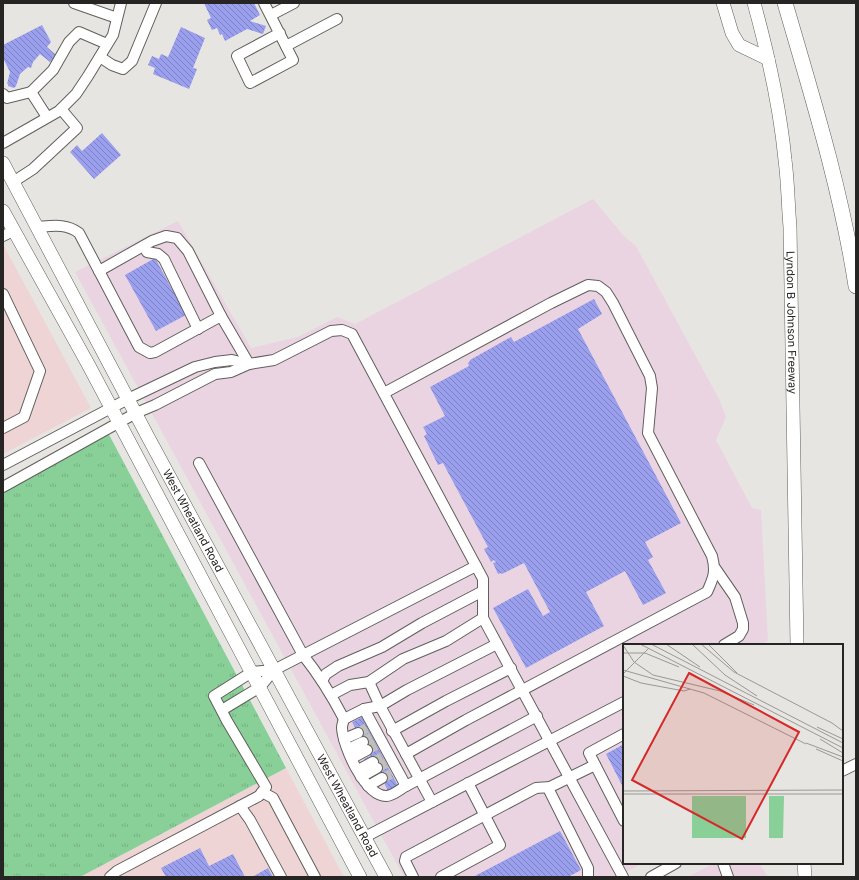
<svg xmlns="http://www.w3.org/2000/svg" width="859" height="880" viewBox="0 0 859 880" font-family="Inter,sans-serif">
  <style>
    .commercial { fill: #ead4e2 }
    .medical { fill: #efd4d6 }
    .grass { fill: url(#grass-tufts) }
    .building { fill: url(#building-back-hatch) }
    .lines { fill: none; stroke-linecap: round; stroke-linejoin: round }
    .minor-tunnel { stroke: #c0bfbb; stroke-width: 10; stroke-dasharray: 10 5; stroke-linecap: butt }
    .minor-casing { stroke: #605f5b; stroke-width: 12 }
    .major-casing { stroke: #605f5b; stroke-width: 14 }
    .highway-casing { stroke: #605f5b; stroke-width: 16 }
    .minor { stroke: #fff; stroke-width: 10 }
    .major { stroke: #fff; stroke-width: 13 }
    .highway { stroke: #fff; stroke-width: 15 }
    .labels { text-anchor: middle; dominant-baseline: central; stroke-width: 3.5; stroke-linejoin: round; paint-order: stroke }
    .street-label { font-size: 11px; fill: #262523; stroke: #f4f2ee }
    .inset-road { fill: none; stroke: #9a9895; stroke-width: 1 }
    .view { fill: #d62828; fill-opacity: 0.15; stroke: #d62828; stroke-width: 2 }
    .inset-edge { fill: none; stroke: #262523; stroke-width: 2 }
  </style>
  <defs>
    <pattern id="grass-tufts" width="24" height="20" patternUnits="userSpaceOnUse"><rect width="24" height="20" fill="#88d097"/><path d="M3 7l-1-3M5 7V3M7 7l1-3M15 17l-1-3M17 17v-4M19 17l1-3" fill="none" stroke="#75b282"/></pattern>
    <pattern id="building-back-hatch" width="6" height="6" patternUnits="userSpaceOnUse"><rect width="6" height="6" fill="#9a9fee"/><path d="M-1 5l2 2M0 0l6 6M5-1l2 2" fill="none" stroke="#7d81c0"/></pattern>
  </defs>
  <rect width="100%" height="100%" fill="#e7e5e1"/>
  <!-- commercial -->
  <g class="commercial">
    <path d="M593,199l31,37 12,10 83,153 7,18 -10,23 36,68 9,2 7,131 -8,4h-136v218h19l-26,14h-213l-329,-605 103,-51 73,127 47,-11 39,-20 18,7z"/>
    <path d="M714,863h45l9,14h-80z"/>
  </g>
  <!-- medical -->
  <g class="medical">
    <path d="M3,244l88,164 -88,46z"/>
    <path d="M286,768l58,109h-264z"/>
  </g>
  <!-- grass -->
  <path class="grass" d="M106,429l180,339 -206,109h-77v-393z"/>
  <!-- building -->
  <g class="building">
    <path d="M204,3h50l6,12 -10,6 16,5 -3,8 -16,-5 -22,12 -3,-7 -2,1 -3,-7 -5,2 -5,-10 4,-2z"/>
    <path d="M42,25l9,17 -4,5 9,8 -1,2 -5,5 -10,-8 -7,8 -2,6 -3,-1 -8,7 -4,12 -2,2 -6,-2v-2h-1l3,-12 -7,-14v-13z"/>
    <path d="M181,27l24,11 -12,30 4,1 -8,20 -36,-15 2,-6 -7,-3 4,-9 7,3 2,-5 7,3z"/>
    <path d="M102,133l19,22 -27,24 -24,-27 7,-7 5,6z"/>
    <path d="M155,258l31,57 -30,16 -31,-56z"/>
    <path d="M594,299l8,15 -24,15 103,194 -36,19 8,15 -5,3 18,33 -23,12 -18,-34 -39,21 18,34 -78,42 -33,-60 35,-19 15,27 7,-4 -26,-49 -22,11 -1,-1 -3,1 -5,-11 3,-1 -2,-2 -3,2 -7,-13 4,-2 -45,-84 -5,2 -14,-29 3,-2 -4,-7 22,-11 -15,-29 39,-21 -1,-3 2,-2v-1l41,-23 3,5z"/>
    <path d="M362,717l36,69 -10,5 -11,-23 -12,-6 -1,-3 6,-3 -18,-34z"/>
    <path d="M624,744v45l-18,-35z"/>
    <path d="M560,831l21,39 -13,7h-95z"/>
    <path d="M200,848l9,18 24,-12 12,23h-79l-5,-9z"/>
    <path d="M268,868l5,9h-21z"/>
  </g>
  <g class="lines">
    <!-- minor-tunnel -->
    <g class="minor-tunnel">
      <path d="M358,733l9,-5"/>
      <path d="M363,742l9,-5"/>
      <path d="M367,750l9,-5"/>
      <path d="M373,762l10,-5"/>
      <path d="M377,768l9,-5"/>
      <path d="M382,778l9,-4"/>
    </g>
    <!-- minor casing -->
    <g class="minor-casing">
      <g id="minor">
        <path d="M74,3l43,15"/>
        <path d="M264,3l29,57 -43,23 -13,-27 43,-23"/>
        <path d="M271,15l23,-12"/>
        <path d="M286,46l51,-27"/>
        <path d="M100,57l12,8 11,4 9,-8 24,-58"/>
        <path d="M3,94l4,4 24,-6"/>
        <path d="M47,117l-16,-25 22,-22 16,-28 10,-10 28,12"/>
        <path d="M3,143l56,-32 17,-17 12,-18 25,-41 8,-32"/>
        <path d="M13,182l20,-13 44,-41 -16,-19"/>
        <path d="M37,227c15,-1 29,-4 42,6l60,114 11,6 5,-1 66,-36 28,48"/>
        <path d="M3,236l10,-5"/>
        <path d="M144,246l3,6 11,2 6,5 34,70"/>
        <path d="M99,271l53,-30 14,-5 11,2 11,13 33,65"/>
        <path d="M3,294l37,77 -16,46 -21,11"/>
        <path d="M384,393l167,-90 37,-18 10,1 8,6 7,11 37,73 2,12 -4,45 64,123c4,15 2,21 -5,36l-241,128 -60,34"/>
        <path d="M199,463l104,192c16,20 29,41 41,64l20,-10 16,-3 52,96"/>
        <path d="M3,465l125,-66 67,-32 20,-5 17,-2 17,4"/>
        <path d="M3,487l133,-74 19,-8 60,-31 16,-2 18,-8 25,-4 57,-29 11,-1 10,4 131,245v39l140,259"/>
        <path d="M715,568l20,29 8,26v6l-4,7 -15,9"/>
        <path d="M322,681l4,-7 12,-8 44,-19 40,-24 61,-32"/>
        <path d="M369,682l11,24 27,-16 90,-46"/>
        <path d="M331,695l19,-10 19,-3 34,-23 43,-18 37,-23"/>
        <path d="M364,709l42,77 131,-70"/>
        <path d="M222,710l38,-23 14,-17 202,-104"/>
        <path d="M344,719c-1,3 -2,7 -2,9 1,19 23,68 44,68 7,0 14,-7 20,-10"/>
        <path d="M392,731l54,-30 65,-33"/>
        <path d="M624,734l-35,19 35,68"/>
        <path d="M344,739l14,-6"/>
        <path d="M348,749l15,-7"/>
        <path d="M352,758l15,-8"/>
        <path d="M358,770l15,-8"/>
        <path d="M842,771l14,-7"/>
        <path d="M361,777l16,-9"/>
        <path d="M368,786l14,-8"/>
        <path d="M550,787l-1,3 39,78v9"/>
        <path d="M262,792l11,6 42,79"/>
        <path d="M240,806l10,14 31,57"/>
        <path d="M365,837l259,-135"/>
        <path d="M723,863l5,14"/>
        <path d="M110,877l7,-6 142,-75 7,-9 -39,-66 -13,-25 38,-24 22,-2"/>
        <path d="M413,877l-8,-16 1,-4 130,-69 14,-1 45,-22"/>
        <path d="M441,877l59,-32 -32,-62"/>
        <path d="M651,877l25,-14"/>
      </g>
    </g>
    <!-- major casing -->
    <g class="major-casing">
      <g id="major">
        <path d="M723,3l9,30 7,12 29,14"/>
        <path id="s1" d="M754,3c14,51 26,104 31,157 3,22 3,45 5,67l7,418"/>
        <path id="s2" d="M3,163l145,274 238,440"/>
        <path d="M3,211l85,153 272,513"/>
        <path d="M804,863l1,14"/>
      </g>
    </g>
    <!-- highway casing -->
    <g class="highway-casing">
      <path id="highway" d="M785,3c27,93 56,186 71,283"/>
    </g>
    <!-- minor -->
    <use href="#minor" class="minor"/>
    <!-- major -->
    <use href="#major" class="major"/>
    <!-- highway -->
    <use href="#highway" class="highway"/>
  </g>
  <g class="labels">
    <!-- street labels -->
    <g class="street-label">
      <text stroke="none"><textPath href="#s1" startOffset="323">Lyndon B Johnson Freeway</textPath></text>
      <text stroke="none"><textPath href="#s2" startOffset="405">West Wheatland Road</textPath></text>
      <text stroke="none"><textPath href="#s2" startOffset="729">West Wheatland Road</textPath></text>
    </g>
  </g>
  <!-- overview -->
  <g transform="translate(623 644)">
    <rect width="220" height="220" fill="#e7e5e1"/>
    <path d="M69,152h54v42h-54zM146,152h15l-1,42h-14z" fill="#88d097"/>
    <path class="inset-road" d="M17,0l203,104M28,0l192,99M43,0l34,23M69,0l33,31 32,21M78,0l33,28 98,51M85,0l29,29M0,1l11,17 19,13 67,16 34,14M0,9h22l34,14M0,26l81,23 102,51M0,30l26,-26M0,32l18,7 43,8 6,-2M209,79l11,8M194,83l26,12M197,95l23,14M183,99l37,14M193,105l27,12M0,147l220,-1M0,150h220"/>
    <path class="view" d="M66,29l110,59 -57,107 -110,-59z"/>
    <rect width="220" height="220" class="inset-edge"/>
  </g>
  <!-- border -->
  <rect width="859" height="880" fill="none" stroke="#262523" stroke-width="8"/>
</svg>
